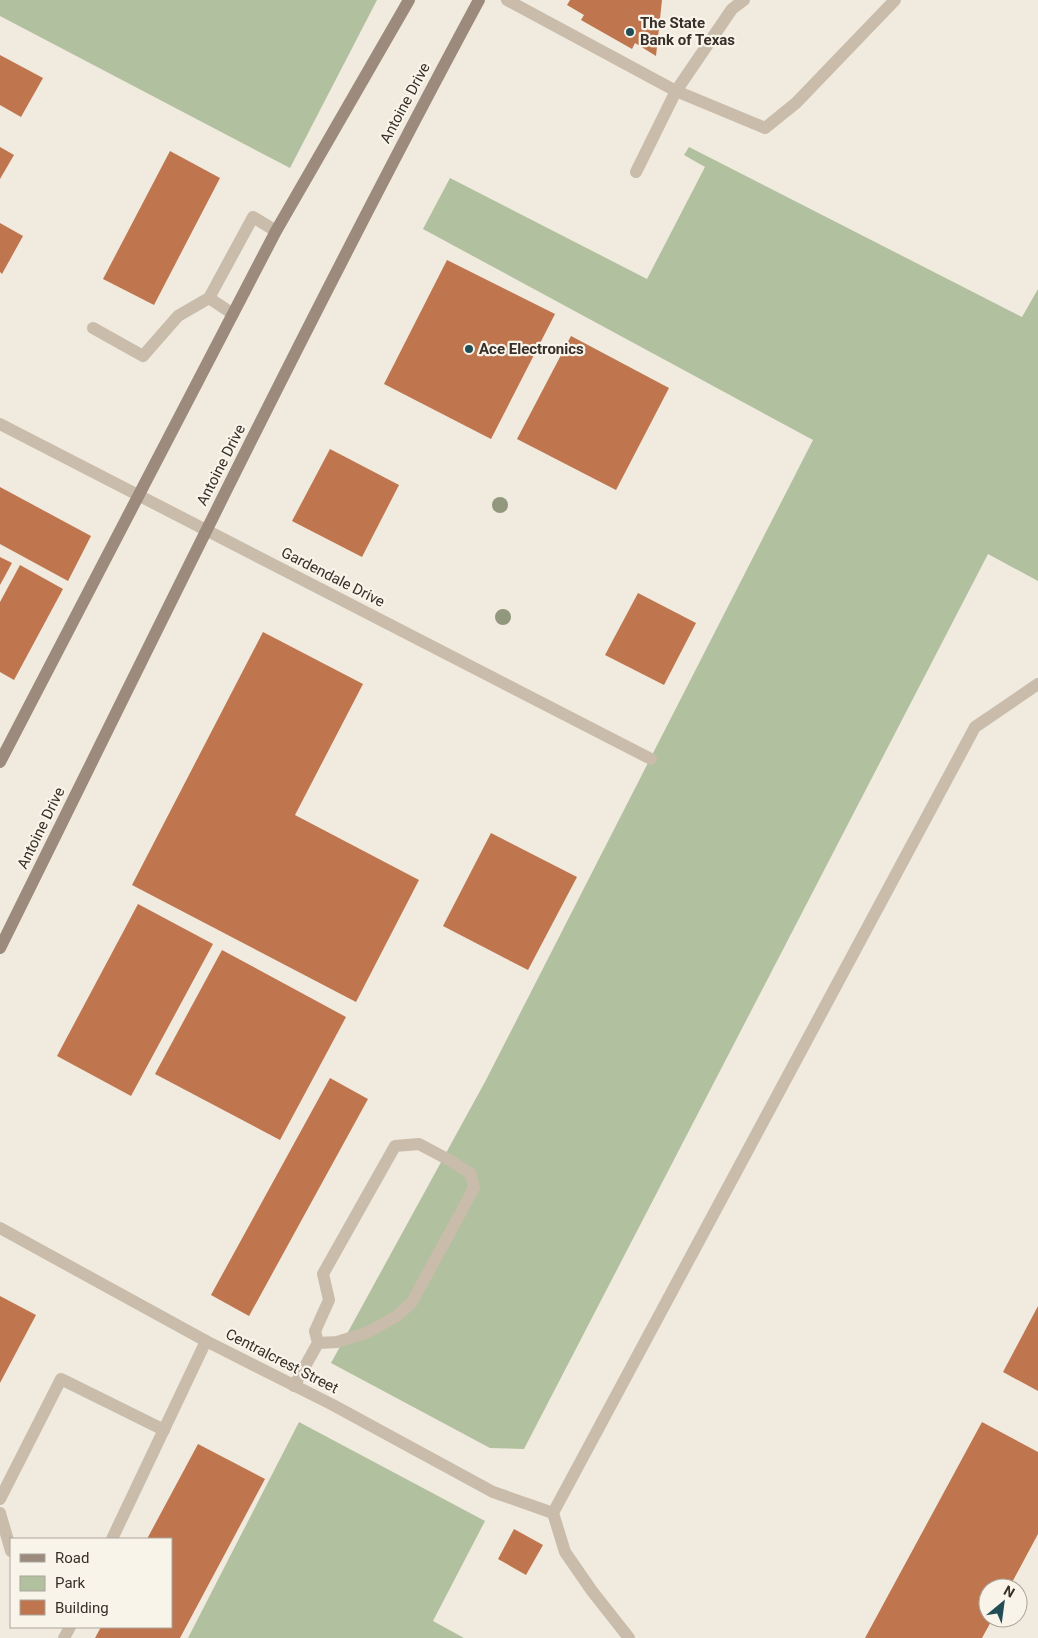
<svg xmlns="http://www.w3.org/2000/svg" width="1038" height="1638" viewBox="0 0 1038 1638" font-family="Roboto,sans-serif">
  <style>
    .green { fill: #b1c09e }
    .building { fill: #bf764e }
    .lines { fill: none; stroke-linecap: round; stroke-linejoin: round }
    .service { stroke: #c9bcaa; stroke-width: 12 }
    .minor { stroke: #c9bcaa; stroke-width: 12 }
    .secondary { stroke: #9c8b7c; stroke-width: 12 }
    .tree { fill: #91987d }
    .poi-dot { fill: #214d56; stroke: #f9f4ea; stroke-width: 2 }
    .labels { text-anchor: middle; dominant-baseline: central; stroke-width: 4.5; stroke-linejoin: round; paint-order: stroke }
    .poi-label { font-size: 15px; font-weight: bold; fill: #372f29; stroke: #f9f4ea; text-anchor: start }
    .street-label { font-size: 15px; fill: #372f29; stroke: #f9f4ea }
  </style>
  <rect width="100%" height="100%" fill="#f1eade"/>
  <!-- green -->
  <g class="green">
    <path d="M0,0h377l-87,168 -290,-152z"/>
    <path d="M689,147l333,170 16,-28v292l-50,-27 -464,895 -34,-1 -159,-85 155,-283 327,-640 -390,-211 27,-51 197,101 58,-112 -21,-12z"/>
    <path d="M299,1422l186,99 -52,100 31,17h-276z"/>
  </g>
  <!-- building -->
  <g class="building">
    <path d="M570,0h92l-6,56 -21,-13 -3,6 -51,-29 3,-5 -17,-10z"/>
    <path d="M0,55l43,23 -22,39 -21,-12z"/>
    <path d="M0,147l14,8 -14,24z"/>
    <path d="M170,151l50,27 -66,127 -51,-26z"/>
    <path d="M0,223l23,13 -21,38 -2,-2z"/>
    <path d="M447,260l108,54 -64,125 -107,-55z"/>
    <path d="M571,336l98,52 -53,102 -99,-51z"/>
    <path d="M330,449l69,36 -37,72 -70,-36z"/>
    <path d="M0,487l91,49 -23,45 -68,-37z"/>
    <path d="M0,557l12,6 -12,22z"/>
    <path d="M20,565l43,24 -49,91 -14,-8v-70z"/>
    <path d="M638,593l58,30 -32,62 -59,-30z"/>
    <path d="M263,632l100,52 -68,131 124,65 -63,122 -224,-117z"/>
    <path d="M491,833l86,44 -49,93 -85,-44z"/>
    <path d="M138,904l75,40 -82,152 -74,-40z"/>
    <path d="M222,950l124,67 -66,123 -125,-66z"/>
    <path d="M330,1078l38,21 -119,217 -38,-21z"/>
    <path d="M0,1296l36,19 -36,68z"/>
    <path d="M1038,1306v85l-35,-19z"/>
    <path d="M982,1422l56,30v82l-29,54h-21v30h5l-11,20h-117z"/>
    <path d="M198,1444l67,35 -85,159h-85l6,-11h70v-88h-24z"/>
    <path d="M514,1529l29,16 -17,30 -28,-16z"/>
  </g>
  <g class="lines">
    <!-- service -->
    <g class="service">
      <path d="M507,0l169,91 89,37 31,-25 99,-103"/>
      <path d="M636,172l40,-81 56,-82 12,-9"/>
      <path d="M209,298l24,16"/>
      <path d="M93,328l50,28 35,-40 31,-18 44,-81 23,14"/>
      <path d="M294,1386l24,-43 19,-1 29,-9 31,-17 15,-14 62,-114 -3,-14 -20,-13 -32,-17 -24,2 -72,128 6,26 -14,31 3,12"/>
      <path d="M0,1499l61,-120 103,51"/>
      <path d="M0,1513l11,38"/>
      <path d="M112,1539l94,-198"/>
      <path d="M64,1638l6,-11"/>
      <path d="M629,1638l-37,-47 -27,-39 -12,-39 422,-786 63,-43"/>
    </g>
    <!-- minor -->
    <g class="minor">
      <path d="M0,424l651,335"/>
      <path d="M0,1228l206,113 127,64 160,87 60,21"/>
    </g>
    <!-- secondary -->
    <g class="secondary">
      <path d="M0,762l276,-531 133,-231"/>
      <path d="M0,948c157,-317 311,-636 479,-948"/>
    </g>
  </g>
  <!-- trees -->
  <g class="tree">
    <circle cx="500" cy="505" r="8"/>
    <circle cx="503" cy="617" r="8"/>
  </g>
  <!-- markers -->
  <g class="poi-dot">
    <circle cx="630" cy="32" r="5"/>
    <circle cx="469" cy="349" r="5"/>
  </g>
  <g class="labels">
    <!-- poi labels -->
    <g class="poi-label">
      <text x="640" y="23">The State<tspan x="640" dy="17">Bank of Texas</tspan></text>
      <text x="479" y="349">Ace Electronics</text>
    </g>
    <!-- street labels -->
    <g class="street-label">
      <text transform="translate(405 103) rotate(-62)">Antoine Drive</text>
      <text transform="translate(221 465) rotate(-63)">Antoine Drive</text>
      <text transform="translate(333 577) rotate(27)">Gardendale Drive</text>
      <text transform="translate(41 828) rotate(-64)">Antoine Drive</text>
      <text transform="translate(282 1361) rotate(27)">Centralcrest Street</text>
    </g>
  </g>
  <!-- legend -->
  <rect x="10" y="1538" width="162" height="90" fill="#f9f4ea" stroke="#aba59d"/>
  <rect x="20" y="1554" width="25" height="8" fill="#9c8b7c" stroke="#aba59d"/>
  <text x="55" y="1563" font-size="15" fill="#372f29">Road</text>
  <rect x="20" y="1576" width="25" height="15" fill="#b1c09e" stroke="#aba59d"/>
  <text x="55" y="1588" font-size="15" fill="#372f29">Park</text>
  <rect x="20" y="1600" width="25" height="15" fill="#bf764e" stroke="#aba59d"/>
  <text x="55" y="1613" font-size="15" fill="#372f29">Building</text>
  <!-- north arrow -->
  <g transform="translate(1003 1603) rotate(29)"><circle r="24" fill="#f9f4ea" stroke="#aba59d"/>
  <path d="M0-4L9 19L0 12L-9 19Z" fill="#214d56"/>
  <text y="-8" font-size="14" font-weight="bold" text-anchor="middle" fill="#372f29">N</text>
  </g>
</svg>
